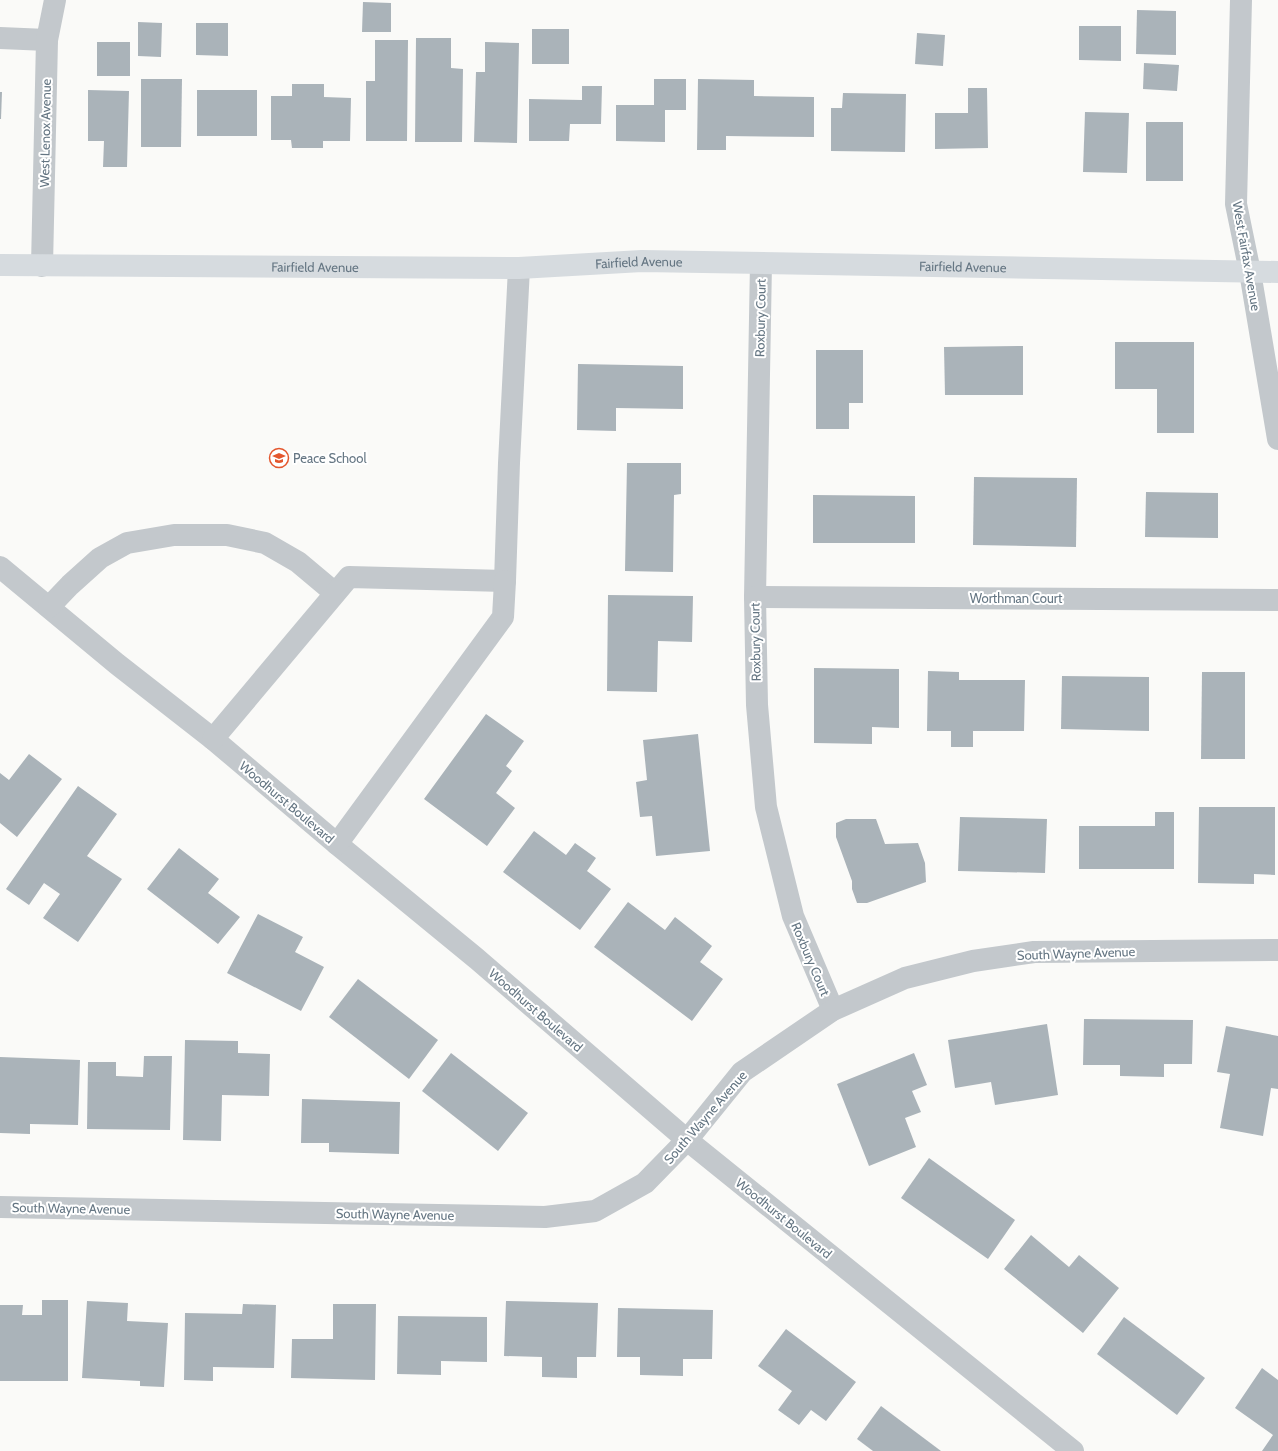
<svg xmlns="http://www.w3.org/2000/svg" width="1278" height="1451" viewBox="0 0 1278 1451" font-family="Cabin,sans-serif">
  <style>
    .building { fill: #aab3b9 }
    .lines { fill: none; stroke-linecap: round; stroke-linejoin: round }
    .minor { stroke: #c3c8cc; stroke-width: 22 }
    .major { stroke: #d6dbdf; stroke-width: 22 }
    .labels { text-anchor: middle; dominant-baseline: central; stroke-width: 4; stroke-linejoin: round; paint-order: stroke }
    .street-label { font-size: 13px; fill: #657683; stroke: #fff }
    .poi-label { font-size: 13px; fill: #657683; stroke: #fff; text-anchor: start }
  </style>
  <rect width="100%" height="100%" fill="#fafaf8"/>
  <!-- building -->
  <g class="building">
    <path d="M363,2l28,1v29h-29z"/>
    <path d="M1137,10l39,1v44l-40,-1z"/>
    <path d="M138,22l24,1 -1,34 -23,-1z"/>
    <path d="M196,23h32v33l-32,-1z"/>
    <path d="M1079,26h42v35l-42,-1z"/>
    <rect x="532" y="29" width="37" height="35"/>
    <path d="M917,33l28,2 -2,31 -28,-2z"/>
    <path d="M416,38h35v30l12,1 -1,73h-47z"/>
    <path d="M375,40h33l-1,101h-41v-60h9z"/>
    <rect x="97" y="42" width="33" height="34"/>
    <path d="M485,42l34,1 -2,100 -43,-1 2,-70h9z"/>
    <path d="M1144,63l35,2 -2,26 -34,-2z"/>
    <path d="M141,79h41l-1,68h-40z"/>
    <path d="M654,79h32v31h-21v32l-49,-1v-36h38z"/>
    <path d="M698,79l56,1v16l60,1v40l-88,-1v14h-29z"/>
    <path d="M292,84h32v13l27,1 -1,43h-27v7h-31l-1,-8h-20v-44h21z"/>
    <path d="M582,86h20l-1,38h-31l-1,17h-40v-42l53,1z"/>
    <path d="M968,88h19l1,60 -53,1v-36h33z"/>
    <path d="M88,90l41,1 -2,76h-24l1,-26h-16z"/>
    <rect x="197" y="90" width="60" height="46"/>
    <path d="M0,92h2l-1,27h-1z"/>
    <path d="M843,93l63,1 -1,58 -74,-1v-43h11z"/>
    <path d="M1085,112l44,1 -2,60 -44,-1z"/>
    <rect x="1146" y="122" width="37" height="59"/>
    <path d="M1115,342h79v91h-37v-44h-42z"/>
    <path d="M1023,346v49h-78l-1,-48z"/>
    <path d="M816,350h47v53h-14v26h-33z"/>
    <path d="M578,364l105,2v43l-67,-1v23l-39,-1z"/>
    <path d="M627,463h54v31l-7,1 -1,77 -48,-1z"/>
    <path d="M974,477l103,1 -1,69 -103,-2z"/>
    <path d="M1146,492l72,1v45l-73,-1z"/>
    <path d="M813,495l102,1v47h-102z"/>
    <path d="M608,595l85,1 -1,46 -34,-1 -1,51 -50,-1z"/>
    <path d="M814,668l85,1v59l-27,-1v17l-58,-1z"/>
    <path d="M928,671l31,1v8h66l-1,51h-51v16h-22v-16h-24z"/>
    <path d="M1202,672h43v87h-44z"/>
    <path d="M1062,676l87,1v54l-88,-2z"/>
    <path d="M486,714l38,27 -18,25 6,5 -16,22 19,15 -28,38 -63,-47z"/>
    <path d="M698,734l12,117 -54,5 -4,-40 -12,1 -4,-35 11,-2 -4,-40z"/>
    <path d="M29,754l33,25 -45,58 -17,-14v-50l9,7z"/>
    <path d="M78,786l39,28 -30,42 35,23 -44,63 -35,-24 17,-24 -16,-11 -15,22 -23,-16z"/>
    <path d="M1199,807h76v68l-21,-1v10l-56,-1z"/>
    <path d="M1155,812h19v57h-95v-43h76z"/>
    <path d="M960,817l87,2 -2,54 -87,-2z"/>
    <path d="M846,819h30l9,25 33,-1 7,20 1,19 -59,21h-10l-5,-14v-8l-16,-44v-14z"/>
    <path d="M534,831l32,24 9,-12 21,15 -9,13 24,18 -31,41 -77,-58z"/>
    <path d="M179,848l40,31 -11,14 32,24 -22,27 -71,-55z"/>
    <path d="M628,902l37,28 10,-13 37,29 -12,16 23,17 -31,42 -98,-74z"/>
    <path d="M258,914l45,23 -8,15 29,15 -23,44 -74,-38z"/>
    <path d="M358,979l80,61 -29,39 -80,-62z"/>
    <path d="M1084,1019l109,1 -1,44h-28v13l-44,-1v-11h-37z"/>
    <path d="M1047,1024l11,71 -63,10 -4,-23 -36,6 -7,-48z"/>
    <path d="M1226,1026l52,10v53l-7,-1 -8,48 -43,-8 10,-54 -13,-2z"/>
    <path d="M185,1040l53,1v12l32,1 -1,42 -47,-1 -1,46 -38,-1z"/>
    <path d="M451,1053l77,60 -30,38 -76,-60z"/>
    <path d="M914,1053l13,32 -15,6 9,21 -16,6 11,29 -47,19 -32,-82z"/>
    <path d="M144,1056h28l-2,74 -83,-1 1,-67h28v14l27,1z"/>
    <path d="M0,1057l80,3 -2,65 -48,-1v10l-30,-1z"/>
    <path d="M302,1099l98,3 -1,52 -70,-2v-9h-28z"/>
    <path d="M929,1158l86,62 -27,39 -87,-61z"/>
    <path d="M1031,1235l38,32 10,-12 40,33 -36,45 -79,-64z"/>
    <path d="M42,1300h26v81h-68v-76h23l-1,10h20z"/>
    <path d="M87,1301l41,2 -1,18 41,2 -4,64 -24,-1v-5l-58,-3z"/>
    <path d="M506,1301l92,2 -2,54h-19v21l-35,-1v-20l-38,-1z"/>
    <path d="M243,1304l33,1 -2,63 -61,-1v14l-29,-1 1,-67 57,1z"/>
    <path d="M333,1304h43l-1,76 -84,-2 1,-39h41z"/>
    <path d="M618,1308l95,2 -1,49h-29v17l-43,-1v-18h-23z"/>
    <path d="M398,1316l89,1v45l-46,-1v14l-44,-1z"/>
    <path d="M1124,1317l81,61 -28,37 -80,-61z"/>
    <path d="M786,1329l70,53 -30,39 -15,-11 -12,15 -21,-15 14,-19 -34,-25z"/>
    <path d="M1262,1368l16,12v71h-16l11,-16 -38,-27z"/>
    <path d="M881,1406l60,45h-68l-16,-12z"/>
  </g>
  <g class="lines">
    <!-- minor -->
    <g class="minor">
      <path d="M1241,0l-5,204 14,68 28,167"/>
      <path d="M0,38l47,2"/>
      <path d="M761,263l-6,334 2,108 9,102 27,109 40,94"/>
      <path d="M42,266l5,-226 8,-40"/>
      <path d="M0,567l117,97 96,75 124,105 140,115 210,181 386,311"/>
      <path d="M755,597l523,3"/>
      <path d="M49,607l21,-22 30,-27 27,-15 47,-8h53l38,8 33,19 37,31"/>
      <path d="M213,739l136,-162 156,4 4,-118 10,-195"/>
      <path d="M337,844l166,-227 2,-36"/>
      <path d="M0,1207l545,10 50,-6 50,-28 42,-43 55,-68 91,-62 72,-32 68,-17 61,-9 244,-2"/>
    </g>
    <!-- major -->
    <path class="major" id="s1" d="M0,265l519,3 123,-7 636,11"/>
  </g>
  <!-- icons -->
  <defs>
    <g id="school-ring" transform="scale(1)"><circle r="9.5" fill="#fff" stroke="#e4572e" stroke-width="1.5"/><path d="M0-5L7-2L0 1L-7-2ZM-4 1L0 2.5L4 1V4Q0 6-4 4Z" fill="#e4572e"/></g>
  </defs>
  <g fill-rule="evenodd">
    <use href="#school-ring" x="279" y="458"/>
  </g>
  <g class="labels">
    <!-- street labels -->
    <g class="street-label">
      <text transform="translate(45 133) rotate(-89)">West Lenox Avenue</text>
      <text transform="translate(1247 256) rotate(80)">West Fairfax Avenue</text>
      <text stroke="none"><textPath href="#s1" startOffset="639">Fairfield Avenue</textPath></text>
      <text stroke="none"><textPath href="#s1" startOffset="315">Fairfield Avenue</textPath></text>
      <text stroke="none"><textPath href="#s1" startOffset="963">Fairfield Avenue</textPath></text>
      <text transform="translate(760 318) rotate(-89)">Roxbury Court</text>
      <text x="1016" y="598">Worthman Court</text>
      <text transform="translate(755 642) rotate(-91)">Roxbury Court</text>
      <text transform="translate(287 802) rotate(40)">Woodhurst Boulevard</text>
      <text transform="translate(1076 953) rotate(-2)">South Wayne Avenue</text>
      <text transform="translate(811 959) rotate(67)">Roxbury Court</text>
      <text transform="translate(536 1010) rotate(41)">Woodhurst Boulevard</text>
      <text transform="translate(705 1117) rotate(-49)">South Wayne Avenue</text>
      <text transform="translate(71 1208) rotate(1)">South Wayne Avenue</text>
      <text transform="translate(395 1214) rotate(1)">South Wayne Avenue</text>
      <text transform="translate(784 1218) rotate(39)">Woodhurst Boulevard</text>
    </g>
    <!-- poi labels -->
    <g class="poi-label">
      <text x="293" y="458">Peace School</text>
    </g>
  </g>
</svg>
